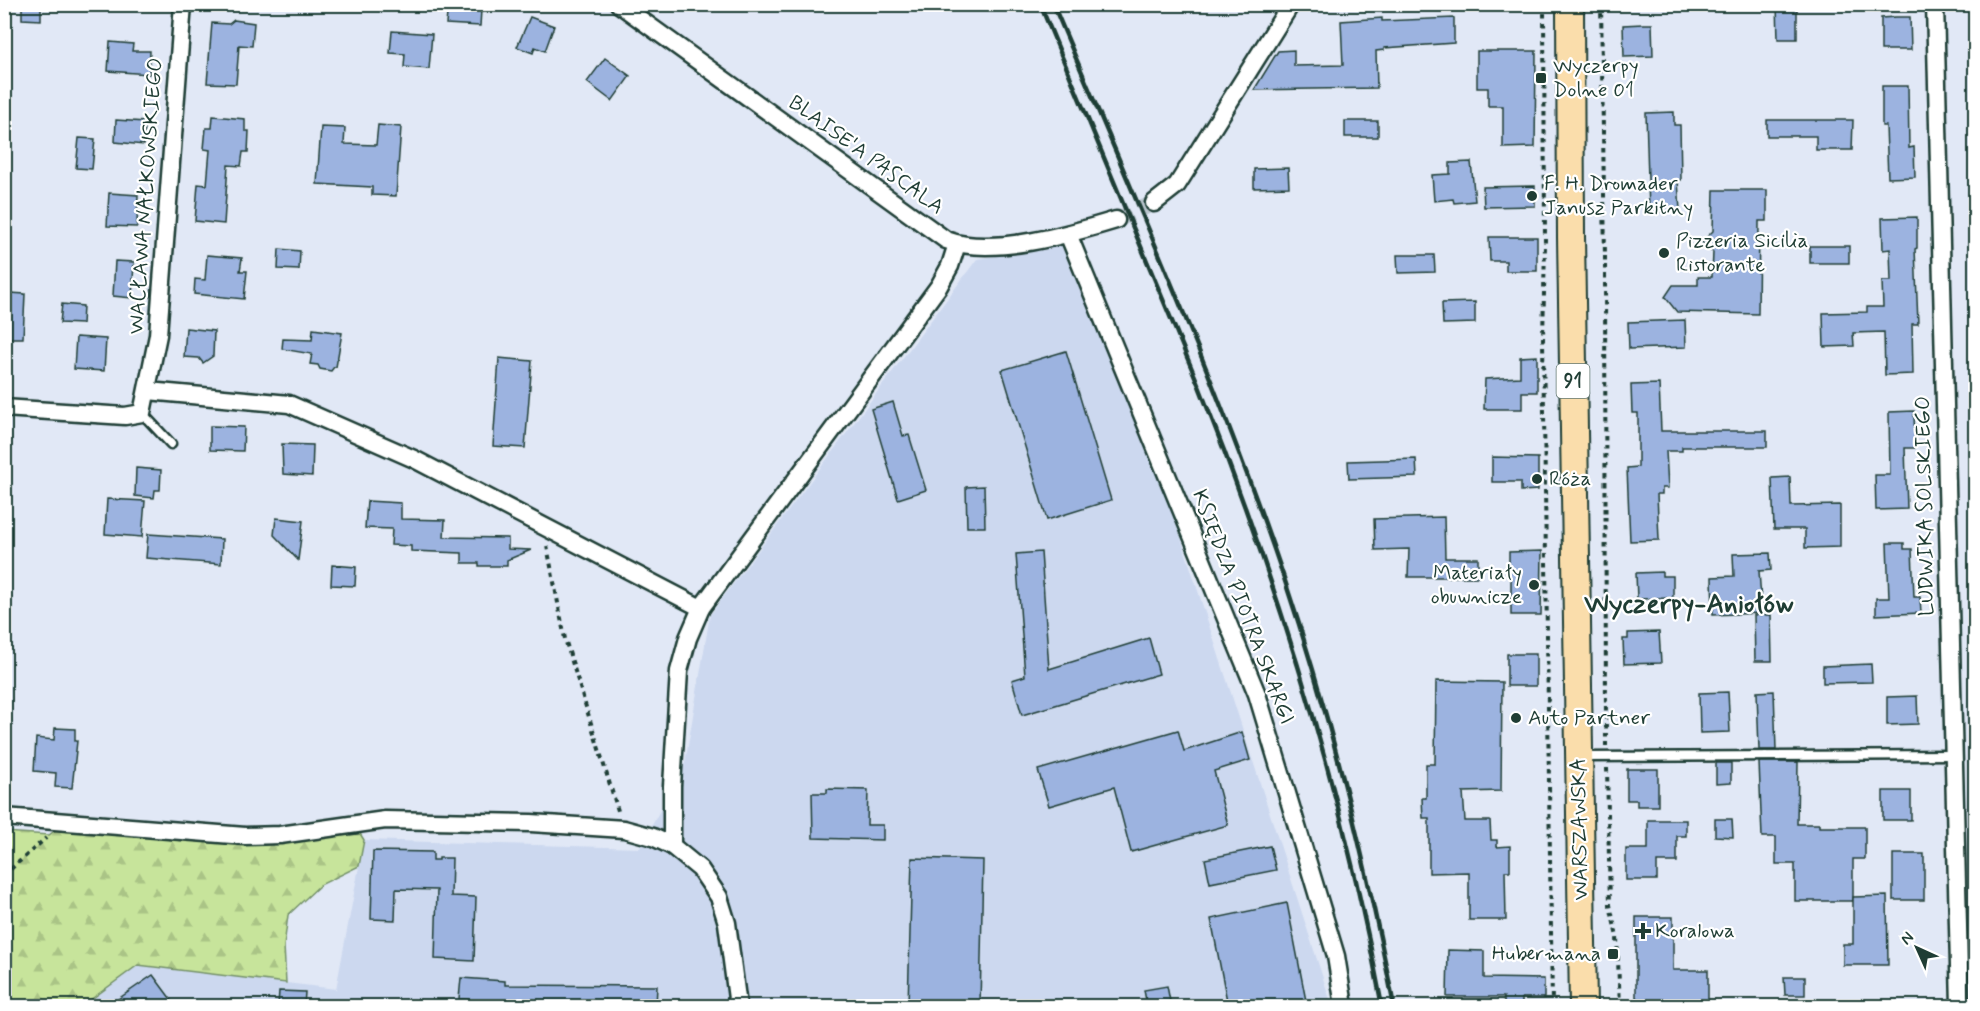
<svg xmlns="http://www.w3.org/2000/svg" width="1980" height="1011" viewBox="0 0 1980 1011" font-family="Mynerve,sans-serif">
  <style>
    .built { fill: #ccd8ef }
    .forest { fill: url(#forest-firs); stroke: #739068; stroke-width: 1.5 }
    .building { fill: #9cb3e0; stroke: #1f3d34; stroke-width: 1.5 }
    .lines { fill: none; stroke-linecap: round; stroke-linejoin: round }
    .minor-tunnel { stroke: #bac6cf; stroke-width: 16; stroke-dasharray: 16 8; stroke-linecap: butt }
    .service-casing { stroke: #1f3d34; stroke-width: 13 }
    .minor-casing { stroke: #1f3d34; stroke-width: 21 }
    .primary-casing { stroke: #1f3d34; stroke-width: 30 }
    .path { stroke: #1f3d34; stroke-width: 4; stroke-dasharray: 4.5 4.5; stroke-linecap: butt }
    .service { stroke: #fff; stroke-width: 8 }
    .minor { stroke: #fff; stroke-width: 16 }
    .primary { stroke: #faddab; stroke-width: 26 }
    .rail { stroke: #1f3d34; stroke-width: 4.5 }
    .poi-dot { fill: #1f3d34; stroke: #fff; stroke-width: 2 }
    .labels { text-anchor: middle; dominant-baseline: central; stroke-width: 4.5; stroke-linejoin: round; paint-order: stroke }
    .shield { fill: #fff; stroke: #627771; stroke-width: 1.5 }
    .shield-label { font-size: 20px; font-weight: bold; fill: #1f3d34 }
    .poi-label { font-size: 21px; fill: #1f3d34; stroke: #fff; text-anchor: start }
    .street-label { font-size: 21px; fill: #1f3d34; stroke: #fff }
    .district-label { font-size: 27px; font-weight: bold; fill: #1f3d34; stroke: #fff }
  </style>
  <defs>
    <pattern id="forest-firs" width="22" height="20" patternUnits="userSpaceOnUse" patternTransform="scale(1.5)"><rect width="22" height="20" fill="#c7e49b"/><path d="M5 1l3.5 6h-7zM16 11l3.5 6h-7z" fill="#aac486"/></pattern>
  </defs>
  <rect width="100%" height="100%" fill="#e1e8f6"/>
  <filter id="ink" filterUnits="userSpaceOnUse"><feTurbulence type="fractalNoise" baseFrequency=".0167" numOctaves="2"/><feDisplacementMap in="SourceGraphic" scale="12" xChannelSelector="R" yChannelSelector="G"/><feConvolveMatrix kernelMatrix="1 2 1 2 8 2 1 2 1" color-interpolation-filters="sRGB"/></filter>
  <g filter="url(#ink)">
    <!-- built -->
    <g class="built">
      <path d="M1064,245l74,160 194,601h-1250l56,-41 198,24 28,-149 276,8 45,-85 25,-148 267,-356z"/>
      <path d="M1969,750h7l-1,256 -5,-169z"/>
    </g>
    <!-- forest -->
    <path class="forest" d="M68,821l177,15 109,-12 10,16 -5,26 -39,19 -32,30 -4,31 2,37 -148,-18 -56,41h-77l-1,-174 45,3z"/>
    <!-- building -->
    <g class="building">
      <path d="M22,4h19v16l-19,-1z"/>
      <path d="M448,4h19v5l14,1 -1,16 -34,-2z"/>
      <path d="M1777,4h20v35h-19z"/>
      <path d="M530,17l24,9 -9,25 -10,-4 -2,6 -16,-6z"/>
      <path d="M1896,17h14l1,33h-30v-32z"/>
      <path d="M1382,18v3l72,-3v25l-70,5v2l-8,1 1,37 -123,2 24,-39 16,-1v16l49,-1 -2,-44z"/>
      <path d="M234,20l20,3 -2,23 -13,-1 -3,39 -29,-1 5,-60 17,1z"/>
      <path d="M1643,24h9l1,32 -29,1 -1,-32z"/>
      <path d="M392,31l40,3 -3,35 -25,-2 1,-13 -15,-1z"/>
      <path d="M110,42l23,2 -1,7h18l-1,23 -41,-3z"/>
      <path d="M1477,51h59l-1,96 -32,1v-42h-15v-18h-11z"/>
      <path d="M605,58l25,18 -18,25 -25,-19z"/>
      <path d="M1882,86h26l1,62 5,-1 1,30 -27,1 -2,-52h-4z"/>
      <path d="M1674,112v13h6l1,55h-3l2,31 -31,1 -3,-99z"/>
      <path d="M213,116l32,3v12h4l-1,21h-5l-2,14 -13,-1 -4,59 -29,-3 3,-37 9,1 3,-35 -6,-1 2,-21h6z"/>
      <path d="M116,120l29,2 -1,23 -29,-3z"/>
      <path d="M1767,120h86l-1,30h-36v-14h-49z"/>
      <rect x="1345" y="121" width="33" height="16"/>
      <path d="M378,125l23,2 -5,69 -24,-1v-8l-55,-3 4,-57 24,1 -1,16 32,1z"/>
      <path d="M79,138l16,1 -3,30 -16,-1z"/>
      <path d="M1471,162l4,39 -21,2 -1,-4 -19,2 -2,-26 18,-1v-11z"/>
      <path d="M1288,168l1,19 -35,1v-19z"/>
      <path d="M1535,186v20l-51,1 -1,-20z"/>
      <path d="M1714,190h53v31h-8l-1,93 -81,-2 -12,-15 8,-12h25v-8h14l1,-25 -11,-10 11,-11z"/>
      <path d="M109,193l29,2 -1,32 -30,-1z"/>
      <path d="M1917,217v31l-2,1 3,75h-6l1,50 -28,1 -1,-43 -31,1 1,13 -30,1 -1,-34 44,-1v-5h16l-1,-26h9l-1,-32 -7,1 -1,-32z"/>
      <path d="M1489,237h48v34h-31v-10h-16z"/>
      <rect x="1810" y="246" width="39" height="17"/>
      <path d="M279,249l21,2 -1,19 -21,-1z"/>
      <path d="M207,255l35,3 -2,13h7l-3,28 -50,-5 1,-15 10,1z"/>
      <path d="M1397,255h37l1,17 -37,1z"/>
      <path d="M115,261l19,1 -2,36 -19,-2z"/>
      <path d="M10,293l15,1 -2,44h-13z"/>
      <path d="M1475,302v21l-32,1 -1,-21z"/>
      <path d="M62,304l21,2 -1,18 -22,-1z"/>
      <path d="M1685,320l1,27 -57,2 -1,-27z"/>
      <path d="M186,328l28,3 -1,25 -10,7 -4,-5 -15,-1z"/>
      <path d="M313,329l29,4 -6,34h-2l-3,4 -11,-2 -2,-4 -8,-1 2,-10 -30,-5 1,-10 29,1z"/>
      <path d="M76,337l30,2 -2,32 -30,-2z"/>
      <path d="M1066,351l45,149 -64,20 -45,-150z"/>
      <path d="M1537,356v36h-15v17h-38l1,-30 35,-2v-20z"/>
      <path d="M499,358l33,3 -7,87 -32,-2z"/>
      <path d="M1659,384l2,47h106v16h-85v4h-16l2,37h-6v6h-5l2,46 -29,1 -3,-73 11,-1v-54h-6l-1,-28z"/>
      <path d="M893,402l10,34 6,-1 17,55 -28,9 -27,-90z"/>
      <path d="M1914,411l1,37h-10l2,61 -31,1 -1,-35h15l-1,-63z"/>
      <path d="M210,426l34,1 -1,24 -33,-1z"/>
      <path d="M282,444l31,1 -1,31 -29,-2z"/>
      <path d="M1492,457l46,1v32l-17,1v-9h-29z"/>
      <path d="M1416,459l1,18 -68,2 -1,-18z"/>
      <path d="M136,468l25,2 -1,20h-5l-1,8 -19,-2z"/>
      <path d="M1790,477l1,29 49,-1v42l-35,1v-19h-31l-2,-51z"/>
      <path d="M984,486l1,41h-18l-1,-40z"/>
      <path d="M107,499l38,2 -3,36 -37,-3z"/>
      <path d="M367,501l34,2v16l44,1 -1,17 64,1v11l23,1 -24,10v6h-28v-3h-17v-10l-51,-2v-5l-20,-1 1,-16 -27,-1z"/>
      <path d="M1444,517l1,41h33v19h-70l1,-28 -34,1 -1,-31z"/>
      <path d="M276,518l27,3 -5,39 -24,-25z"/>
      <path d="M148,534l74,5 -1,25 -75,-6z"/>
      <path d="M1887,543h17v6h8l2,48h6l1,16 -45,2v-17h13z"/>
      <path d="M1542,551l-1,64h-30v-37h-2v-26z"/>
      <path d="M1041,552l8,117 100,-31 10,36 -137,41 -10,-35 13,-4 -9,-122z"/>
      <path d="M1770,553l1,17 -12,1 3,42 -49,2 -1,-38 22,-1 -1,-22z"/>
      <path d="M332,565l24,2 -1,19 -24,-1z"/>
      <path d="M1662,572v4h11v22l-36,1 -1,-26z"/>
      <path d="M1754,615h17l1,46h-17z"/>
      <path d="M1659,632l2,31 -37,1 -1,-25h5v-6z"/>
      <rect x="1507" y="654" width="29" height="32"/>
      <path d="M1871,664l1,18 -49,1v-17z"/>
      <path d="M1436,681l66,1 -1,109 -38,1 2,29h25l1,19h6v7l13,-1v25h-5l1,49h-37v-48l-40,1v-55h-6l-1,-20h4v-34h9z"/>
      <path d="M1774,691l2,59h-17l-2,-58z"/>
      <path d="M1728,692l2,40 -30,1 -1,-40z"/>
      <path d="M1917,696l1,28 -31,1v-28z"/>
      <path d="M55,728l20,1v12h2l-5,47 -17,-1 1,-14 -22,-2 2,-33 18,2z"/>
      <path d="M1178,730l6,21 58,-19 8,28 -36,11 14,54 -97,27 -17,-65 -65,19 -11,-36z"/>
      <path d="M1759,762h39l-1,62h22v3h46v32h-12v42h-58v-37h-19v-27h-14z"/>
      <path d="M1716,763h15v20l-15,1z"/>
      <path d="M1627,769h31v37h-21v-6h-10z"/>
      <path d="M827,789l41,1 -1,35h16v15l-70,-2 -1,-45h15z"/>
      <rect x="1883" y="791" width="28" height="29"/>
      <path d="M1715,819h17l1,18 -18,-1z"/>
      <path d="M1648,820h38v16h-9v26h-20v18h-31v-31h22z"/>
      <path d="M1270,846l6,24 -66,13 -5,-24z"/>
      <path d="M373,851l60,1v8h6v-2h13l-1,38 25,1 -2,64 -39,-2 2,-69 -41,-1 -1,31 -24,-1z"/>
      <rect x="1893" y="854" width="31" height="46"/>
      <path d="M912,858l71,2 -3,146h-72z"/>
      <path d="M1887,896l1,69h-45v-21h10v-47z"/>
      <path d="M1287,903l20,103h-79l-17,-87z"/>
      <path d="M1636,917h37v53h35v36h-62l-10,-9z"/>
      <path d="M1448,950l36,1v27l60,1v19h-22v8h-18v-9h-57z"/>
      <path d="M153,975l23,31h-68z"/>
      <path d="M1784,977h21v18h-20z"/>
      <path d="M461,978l44,3v4l152,1 -1,20h-143v-4l-54,-3z"/>
      <path d="M1167,986l4,20h-24l-3,-16z"/>
      <path d="M279,991l26,1 -1,14h-26z"/>
    </g>
    <g class="lines">
      <!-- minor-tunnel -->
      <path class="minor-tunnel" d="M1116,220l38,-17"/>
      <!-- service casing -->
      <g class="service-casing">
        <g id="service">
          <path d="M142,413l29,31"/>
          <path d="M1582,757l372,-2"/>
        </g>
      </g>
      <!-- minor casing -->
      <g class="minor-casing">
        <g id="minor">
          <path d="M619,4l327,236c46,17 124,-6 170,-20"/>
          <path d="M1935,4l25,1002"/>
          <path d="M1154,203l23,-18 114,-181"/>
          <path d="M1068,234l189,460 79,262 8,50"/>
          <path d="M148,391l141,13 125,55 287,149 238,-322 11,-20 7,-22"/>
          <path d="M4,408l121,8 17,-3 16,-78 25,-331"/>
          <path d="M4,817l241,19 35,-1 105,-15 146,3 93,6 29,8 19,9 28,23 19,28 8,26 11,83"/>
          <path d="M672,846v-60l7,-115 9,-33 13,-30"/>
        </g>
      </g>
      <!-- primary casing -->
      <g class="primary-casing">
        <path id="primary" d="M1570,4l1,233 12,769"/>
      </g>
      <!-- path -->
      <g class="path">
        <path d="M1544,4l1,241 -2,94 9,667"/>
        <path d="M1601,4l4,253 1,489"/>
        <path d="M547,546l18,93 54,175"/>
        <path d="M1607,768l3,137 7,32 3,69"/>
        <path d="M4,875l42,-37"/>
      </g>
      <!-- service -->
      <use href="#service" class="service"/>
      <!-- minor -->
      <use href="#minor" class="minor"/>
      <!-- primary -->
      <use href="#primary" class="primary"/>
      <!-- rail -->
      <g class="rail">
        <path d="M1040,4l159,382c80,201 144,408 183,620"/>
        <path d="M1053,4c80,190 165,379 231,574 47,140 82,284 110,428"/>
      </g>
    </g>
  </g>
  <!-- markers -->
  <g class="poi-dot">
    <rect x="1535" y="72" width="12" height="12" rx="3"/>
    <circle cx="1532" cy="196" r="6"/>
    <circle cx="1664" cy="253" r="6"/>
    <circle cx="1537" cy="479" r="6"/>
    <circle cx="1534" cy="585" r="6"/>
    <circle cx="1516" cy="718" r="6"/>
    <path d="M1640 922h6v6h6v6h-6v6h-6v-6h-6v-6h6z"/>
    <rect x="1607" y="948" width="12" height="12" rx="3"/>
  </g>
  <g class="labels">
    <!-- shield labels -->
    <rect class="shield" x="1556.5" y="364" width="33" height="34" rx="4.5"/>
    <g class="shield-label">
      <text x="1573" y="381">91</text>
    </g>
    <!-- poi labels -->
    <g class="poi-label">
      <text x="1553" y="66">Wyczerpy<tspan x="1553" dy="24">Dolne 01</tspan></text>
      <text x="1544" y="184">F. H. Dromader<tspan x="1544" dy="24">Janusz Parkitny</tspan></text>
      <text x="1676" y="241">Pizzeria Sicilia<tspan x="1676" dy="24">Ristorante</tspan></text>
      <text x="1549" y="479">Róża</text>
      <text x="1522" y="573" text-anchor="end">Materiały<tspan x="1522" dy="24">obuwnicze</tspan></text>
      <text x="1528" y="718">Auto Partner</text>
      <text x="1655" y="931">Koralowa</text>
      <text x="1601" y="954" text-anchor="end">Hubermana</text>
    </g>
    <!-- street labels -->
    <g class="street-label">
      <text transform="translate(866 155) rotate(36)">BLAISE'A PASCALA</text>
      <text transform="translate(146 196) rotate(-86)">WACŁAWA NAŁKOWSKIEGO</text>
      <text transform="translate(1925 506) rotate(-91)">LUDWIKA SOLSKIEGO</text>
      <text transform="translate(1243 607) rotate(69)">KSIĘDZA PIOTRA SKARGI</text>
      <text transform="translate(1580 829) rotate(-91)">WARSZAWSKA</text>
    </g>
    <!-- district labels -->
    <g class="district-label">
      <text x="1689" y="604">Wyczerpy-Aniołów</text>
    </g>
  </g>
  <!-- margin -->
  <rect width="1980" height="1011" fill="none" stroke="#fff" stroke-width="24"/>
  <rect x="12" y="12" width="1956" height="987" fill="none" stroke="#1f3d34" stroke-width="2" filter="url(#ink)"/>
  <!-- north arrow -->
  <g transform="translate(1917 948) rotate(315)" stroke="#ffffff" stroke-width="4.5" paint-order="stroke">
  <path d="M0-4.5L10 22L0 15L-10 22Z" fill="#1f3d34"/>
  <text y="-9" font-size="16" font-weight="bold" text-anchor="middle" fill="#1f3d34">N</text>
  </g>
</svg>
